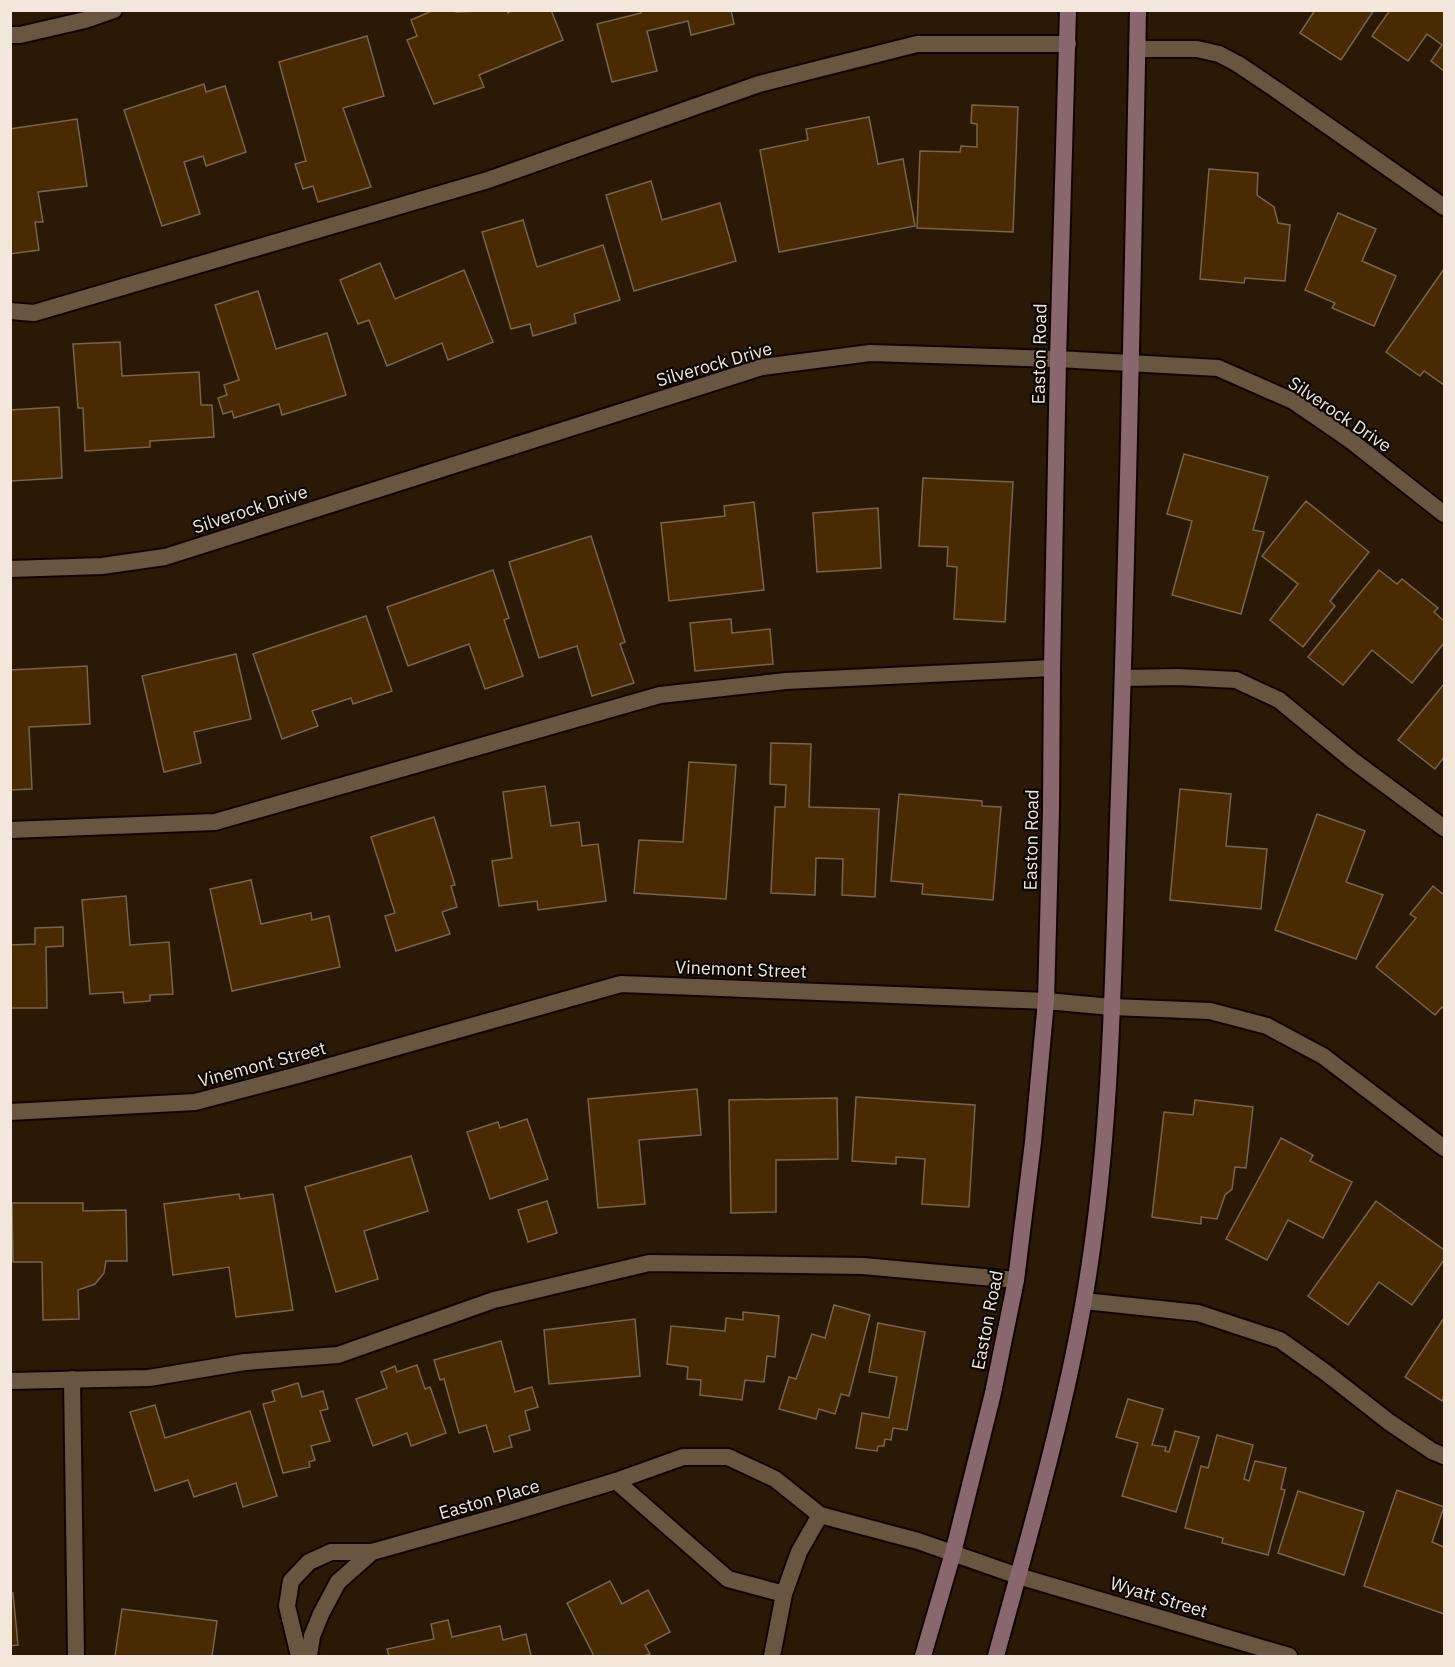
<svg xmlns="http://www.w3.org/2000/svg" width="1455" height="1667" viewBox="0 0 1455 1667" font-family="'IBM Plex Sans',sans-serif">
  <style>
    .building { fill: #482b00; stroke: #77644e; stroke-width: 1.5 }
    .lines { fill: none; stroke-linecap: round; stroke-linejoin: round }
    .service-casing { stroke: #110400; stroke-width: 20 }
    .minor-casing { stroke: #110400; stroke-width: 20 }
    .secondary-casing { stroke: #110400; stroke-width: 20 }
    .service { stroke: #695640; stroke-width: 16 }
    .minor { stroke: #695640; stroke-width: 16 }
    .secondary { stroke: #88686d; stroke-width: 16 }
    .labels { text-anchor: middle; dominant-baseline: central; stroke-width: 4.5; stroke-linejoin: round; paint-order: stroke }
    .street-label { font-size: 18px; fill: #f2e7da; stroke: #0c0601 }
  </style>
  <rect width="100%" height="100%" fill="#291905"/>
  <!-- building -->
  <g class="building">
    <path d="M434,10h21l1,2 51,-2 1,3 5,-3h38l12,30 -84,35 5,12 -50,17 -27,-64 10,-4 -6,-16z"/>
    <path d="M640,10h91l3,14 -43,11 -3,-14 -41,10 10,40 -45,11 -15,-58 44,-11z"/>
    <path d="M1315,10h59l-33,50 -41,-27z"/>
    <path d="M1390,10h54v61l-13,-10 11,-16 -15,-11 -19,27 -36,-25z"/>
    <path d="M367,36l17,60 -41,12 28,79 -53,15 -5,-16 -10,3 -8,-25 11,-3 -27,-99z"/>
    <path d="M204,84l2,8 19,-6 21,66 -40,14 -3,-10 -19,6 16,52 -38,12 -38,-116z"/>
    <path d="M972,105l46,2 -5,125 -96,-4 3,-77 40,1 1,-6 16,1v-23l-6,-1z"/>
    <path d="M869,117l9,47 25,-5 12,67 -136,26 -19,-102 48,-10 -2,-11z"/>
    <path d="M77,119l10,67 -49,6 5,30h-8l4,28 -29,4v-125z"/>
    <path d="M1209,169l49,4 -1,22 17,12 4,16 12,2 -5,56 -40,-3 -1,5 -44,-4z"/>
    <path d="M651,181l11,39 58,-17 16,58 -102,30 -28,-96z"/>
    <path d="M1338,213l38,16 -14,32 34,15 -22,50 -42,-18 3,-5 -30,-13z"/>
    <path d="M523,220l14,47 66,-22 17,55 -46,14 2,9 -43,13 -3,-12 -19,5 -29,-97z"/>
    <path d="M380,263l15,36 69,-29 29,72 -45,18 -6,-17 -55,23 -18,-46 -11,4 -18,-44z"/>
    <path d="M1444,269v116l-20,-14 -4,5 -34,-24z"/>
    <path d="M258,291l18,58 51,-16 19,62 -64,20 -3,-11 -45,14 -2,-7 -9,3 -5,-16 9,-3 -3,-10 15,-5 -24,-75z"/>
    <path d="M120,342l2,34 77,-4 2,33h11l2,32 -64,4v6l-65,4 -2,-43h-5l-5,-64z"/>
    <path d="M59,407l3,71 -52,3v-71z"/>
    <path d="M1184,454l84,23 -15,53 11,2 -23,82 -69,-19 20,-74 -25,-7z"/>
    <path d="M923,478l90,4 -8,140 -51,-3 3,-52 -10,-1 1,-19 -29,-1z"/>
    <path d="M1306,501l63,51 -39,49 5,5 -32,41 -33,-27 28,-36 -36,-28z"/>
    <path d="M754,502l10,88 -95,11 -8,-78 64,-7 -1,-10z"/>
    <path d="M878,508l3,60 -64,4 -4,-59z"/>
    <path d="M591,536l34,106 -5,2 14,39 -42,13 -15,-50 -38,12 -30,-96z"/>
    <path d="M493,570l16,48 -5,2 19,56 -38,13 -16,-45 -61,22 -21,-59z"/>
    <path d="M1379,570l18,14 5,-5 36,29 -4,4 10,9v22l-32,40 -40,-33 -29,35 -35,-28z"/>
    <path d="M366,616l26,75 -39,13 -2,-6 -39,13 6,15 -36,13 -29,-85z"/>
    <path d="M731,619l1,14 38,-4 3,35 -78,7 -5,-48z"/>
    <path d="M236,654l15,65 -57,13 7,31 -37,9 -22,-96z"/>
    <path d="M87,666l3,58 -61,3 3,62 -22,1v-120z"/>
    <path d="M1444,684v73l-9,12 -37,-29z"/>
    <path d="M771,743l40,1 -2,63 70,2 -4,88 -33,-2 1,-36 -27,-1 -1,37 -44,-2 4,-86h10l1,-22 -16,-1z"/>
    <path d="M689,762l47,3 -10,134 -92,-6 5,-53 44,2z"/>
    <path d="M545,786l6,40 28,-4 3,24 16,-2 8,57 -68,9 -1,-9 -38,5 -7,-45 20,-3 -9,-66z"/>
    <path d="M1180,789l51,5 -5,52 41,3 -6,60 -91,-9z"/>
    <path d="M899,794l83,7v5l19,1 -8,93 -71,-6 1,-10 -32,-3z"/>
    <path d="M1317,814l48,17 -19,51 37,13 -27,64 -81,-29z"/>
    <path d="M434,817l21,68 -4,1 6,21 -15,5 8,22 -54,17 -11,-35 10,-3 -24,-76z"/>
    <path d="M251,880l10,44 50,-11 1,7 17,-4 11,51 -108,24 -22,-102z"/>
    <path d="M1433,886l11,9v114l-2,-2 -7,8 -59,-48 40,-49 -6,-4z"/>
    <path d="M126,896l4,49 39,-3 4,52 -23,1v6l-26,2 -1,-11 -33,2 -8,-94z"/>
    <path d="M63,927v19l-17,1 1,61h-37v-63l25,-1v-16z"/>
    <path d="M697,1089l4,46 -62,5 6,64 -47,4 -10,-109z"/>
    <path d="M856,1097l119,8 -6,102 -47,-3 3,-45 -29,-2v7l-44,-3z"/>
    <path d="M837,1098l1,61 -62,1v52l-45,1 -2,-113z"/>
    <path d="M1195,1100l58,7 -7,61 -11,-1 -3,22 -7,6 -8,24 -16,-2v7l-49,-7 12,-105 29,3z"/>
    <path d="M527,1119l21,60 -58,20 -23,-67 31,-10 2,6z"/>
    <path d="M1281,1138l32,17 -3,6 42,21 -29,56 -35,-18 -21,40 -41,-21z"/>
    <path d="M411,1156l17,55 -64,20 14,48 -42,13 -31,-105z"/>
    <path d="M239,1194l1,5 33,-5 20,116 -57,7 -7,-50 -56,8 -9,-71z"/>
    <path d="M547,1201l10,32 -29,9 -10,-32z"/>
    <path d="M1376,1201l68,49v10l-32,45 -33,-23 -31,43 -40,-29z"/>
    <path d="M12,1203h71v8l43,-1 1,51h-21l-2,12 -9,11 -17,6 1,29 -36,1 -1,-58h-29z"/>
    <path d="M834,1305l36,10 -21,81 -8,-2 -6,20 -16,-5 -3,10 -37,-10 10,-32 7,2 16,-45 13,4z"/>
    <path d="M743,1312l36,4 -4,41 -8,-1 -3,26 -19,-2 -3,20 -42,-5 1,-15 -14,-1 1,-12 -21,-3 4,-38 54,5 1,-13 17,2z"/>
    <path d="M1444,1318v79l-2,4 -37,-24z"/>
    <path d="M635,1319l5,57 -91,8 -5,-54z"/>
    <path d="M878,1323l47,9 -18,98 -14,-2 -2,12 -6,-1 -1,7h-6l-1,5 -21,-3 6,-35 27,5 8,-41 -28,-5z"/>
    <path d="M501,1341l14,51 17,-5 6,20 -13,4 5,19 -21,6 3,11 -18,5 -8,-27 -27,8 -15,-54 -4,1 -6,-20z"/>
    <path d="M417,1365l8,24 5,-2 16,46 -35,13 -4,-13 -34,13 -17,-47 31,-11 -6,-16 14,-6 2,6z"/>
    <path d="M298,1383l4,14 21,-6 5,18 -8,2 10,30 -19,5 4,14 -6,2 1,5 -27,6 -20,-69 12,-3 -3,-10z"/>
    <path d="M1128,1399l35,10 -11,36 14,2 -1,4 4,1 6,-21 24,6 -23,75 -54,-16 16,-53 -22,-6z"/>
    <path d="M155,1405l10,33 85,-27 27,85 -34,11 -7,-24 -42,14 -6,-17 -33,11 -25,-79z"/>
    <path d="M1217,1435l36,10 -9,34 5,2 6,-20 31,7 -5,21 4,1 -17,65 -46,-12 1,-5 -38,-10 16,-62 7,2z"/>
    <path d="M1397,1490l47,17 -12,35 12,5v67l-80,-28z"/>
    <path d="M1298,1491l66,21 -20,63 -66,-22z"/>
    <path d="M610,1581l12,23 26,-14 22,42 -25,13 5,9 -6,2h-50l-27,-53z"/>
    <path d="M10,1593h3l5,52 -8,1z"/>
    <path d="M122,1609l95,12 -5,35h-97z"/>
    <path d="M448,1620l4,17 48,-11 3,14 23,-6 5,22h-142l-2,-7 47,-10 -3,-15z"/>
  </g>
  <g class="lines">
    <!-- service casing -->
    <g class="service-casing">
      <g id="service">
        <path d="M1137,49h60l22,5 19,10 43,29 163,114"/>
        <path d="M10,311l24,2 454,-133 271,-96 158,-40h151"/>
        <path d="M1123,678l55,-1 58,3 43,20 73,60 92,68"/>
        <path d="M10,830l205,-8 445,-127 126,-14 266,-13"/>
        <path d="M1084,1301l114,12 82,27 45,32 64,50 43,29 12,5"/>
        <path d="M72,1379l4,277"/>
        <path d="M10,1381l139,-3 96,-16 93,-7 156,-55 155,-37 214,3 153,14"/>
      </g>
    </g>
    <!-- minor casing -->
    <g class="minor-casing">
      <g id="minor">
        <path d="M10,35h10l65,-15 29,-10"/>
        <path d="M10,569l92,-3 63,-9 597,-190 108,-14 188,6 160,9 75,33 57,39 94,74"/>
        <path d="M10,1112l185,-10 103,-27 323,-91 425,17 66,6 98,4 57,15 56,30 121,92"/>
        <path d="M616,1481l112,98 56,15"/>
        <path d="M299,1656l-12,-50 4,-25 18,-19 22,-10h41"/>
        <path d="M309,1656l3,-20 9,-22 17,-32 34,-30 135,-38 109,-33 67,-24h45l47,22 45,36 98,26 100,35 271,80"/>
        <path d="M772,1656l12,-62 15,-42 21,-37"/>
      </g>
    </g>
    <!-- secondary casing -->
    <g class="secondary-casing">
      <g id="secondary">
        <path d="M923,1656l30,-103 40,-160 23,-113 17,-138 13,-141 5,-191 1,-142 6,-309 10,-349"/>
        <path d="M996,1656c32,-117 67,-235 88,-356 29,-167 29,-337 35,-506 9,-261 14,-522 19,-784"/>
      </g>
    </g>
    <!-- service -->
    <use href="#service" class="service"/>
    <!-- minor -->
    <use href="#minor" class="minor"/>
    <!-- secondary -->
    <use href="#secondary" class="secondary"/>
  </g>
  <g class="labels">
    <!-- street labels -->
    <g class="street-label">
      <text transform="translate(1039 354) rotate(-89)">Easton Road</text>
      <text transform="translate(714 364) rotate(-16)">Silverock Drive</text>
      <text transform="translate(1340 414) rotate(34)">Silverock Drive</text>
      <text transform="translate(250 509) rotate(-18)">Silverock Drive</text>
      <text transform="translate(1031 840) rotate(-89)">Easton Road</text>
      <text transform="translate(741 969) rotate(2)">Vinemont Street</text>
      <text transform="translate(262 1064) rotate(-15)">Vinemont Street</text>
      <text transform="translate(987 1320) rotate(-79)">Easton Road</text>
      <text transform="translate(489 1499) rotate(-16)">Easton Place</text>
      <text transform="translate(1159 1597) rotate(17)">Wyatt Street</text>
    </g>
  </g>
  <!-- border -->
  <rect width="1455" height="1667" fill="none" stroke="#f2e7da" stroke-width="24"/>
</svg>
